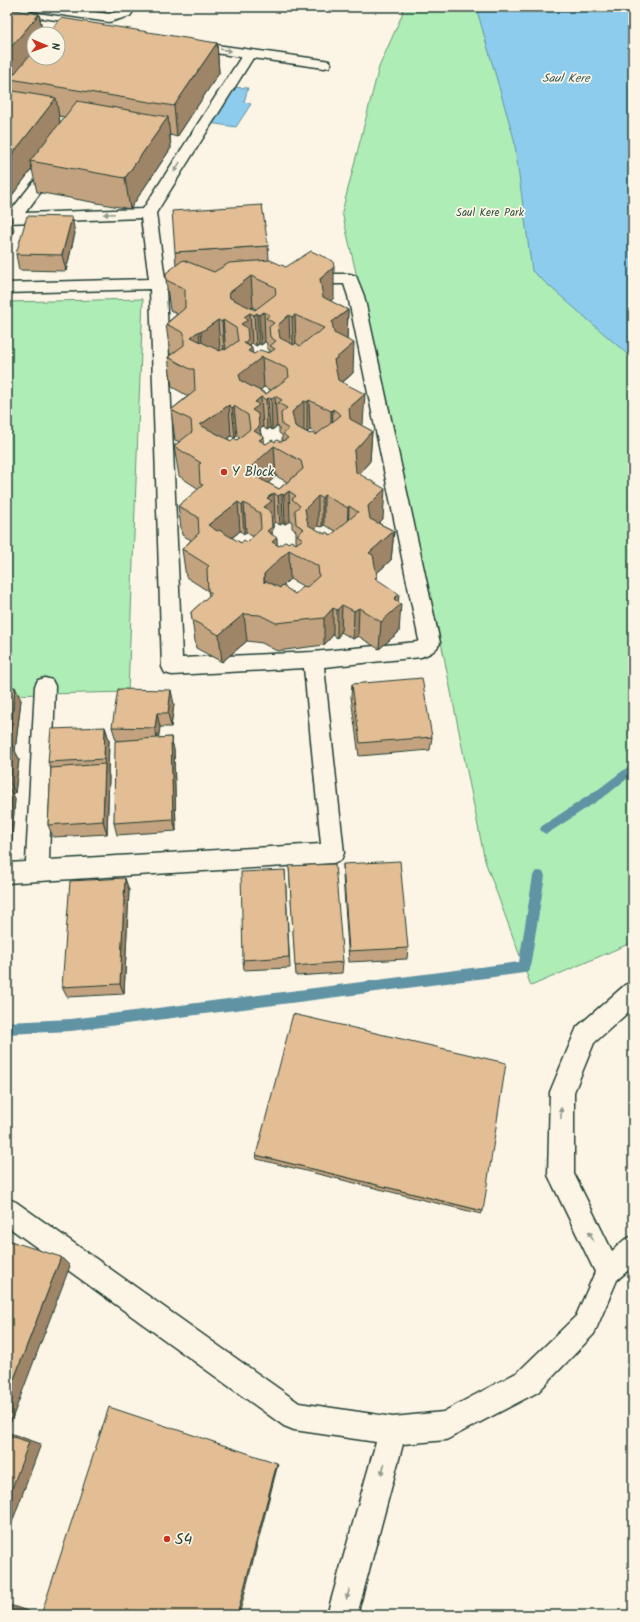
<svg xmlns="http://www.w3.org/2000/svg" width="640" height="1622" viewBox="0 0 640 1622" font-family="Kalam,sans-serif">
  <style>
    .green { fill: #aeedb5; stroke: #669574 }
    .water { fill: #8dcced; stroke: #6193a3 }
    .lines { fill: none; stroke-linecap: round; stroke-linejoin: round }
    .stream { fill: #6193a3; fill-rule: evenodd }
    .lane-casing { stroke: #1f3d34; stroke-width: 3 }
    .street-casing { stroke: #1f3d34; stroke-width: 3 }
    .lane { fill: #fcf5e5; fill-rule: evenodd }
    .street { fill: #fcf5e5; fill-rule: evenodd }
    .wall { fill: #c3a37f; stroke: #1f3d34; fill-rule: evenodd }
    .shaded-wall { fill: #9f8568; stroke: #1f3d34 }
    .building { fill: #e3be94; stroke: #1f3d34; fill-rule: evenodd }
    .oneway { fill: #8e998c }
    .poi-dot { fill: #c8321e; stroke: #fcf5e5; stroke-width: 1.5 }
    .labels { text-anchor: middle; dominant-baseline: central; stroke-width: 3.5; stroke-linejoin: round; paint-order: stroke }
    .far-park-label { font-size: 11px; fill: #345747; stroke: #fcf5e5 }
    .far-water-label { font-size: 12px; font-style: italic; fill: #355a59; stroke: #fcf5e5 }
    .poi-label { font-size: 13px; fill: #1f3d34; stroke: #fcf5e5; text-anchor: start }
    .near-poi-label { font-size: 16px; fill: #1f3d34; stroke: #fcf5e5; text-anchor: start }
  </style>
  <rect width="100%" height="100%" fill="#fcf5e5"/>
  <filter id="ink" filterUnits="userSpaceOnUse"><feTurbulence type="fractalNoise" baseFrequency=".025" numOctaves="2"/><feDisplacementMap in="SourceGraphic" scale="8" xChannelSelector="R" yChannelSelector="G"/><feConvolveMatrix kernelMatrix="1 2 1 2 8 2 1 2 1" color-interpolation-filters="sRGB"/></filter>
  <g filter="url(#ink)">
    <!-- green -->
    <g class="green">
      <path d="M403,7h230v935l-102,44 -46,-125 -44,-219 -99,-430 37,-145 23,-52z"/>
      <path d="M143,299l-15,393 -121,3v-393z"/>
    </g>
    <!-- water -->
    <g class="water">
      <path d="M476,7h157v352l-101,-88 -18,-132z"/>
      <path d="M232,87l16,1 -4,14 7,2 -15,23 -27,-4z"/>
    </g>
    <g class="lines">
      <!-- stream -->
      <g class="stream">
        <path d="M633,763v11l-25,20 -58,38 -4,2 -4,-2 -2,-3 2,-3 58,-38z"/>
        <path d="M539,871l4,1 2,4 -15,91 -2,4 -4,2 -453,58 -64,3v-12l64,-3 448,-57 14,-86 2,-4z"/>
      </g>
      <!-- lane casing -->
      <g class="lane-casing">
        <g id="lane">
          <path d="M28,7h31l50,7 13,-4 2,-3h12l-6,9 -21,6 -75,-11 -4,-1z"/>
          <path d="M633,982v26l-39,35 -20,49v82l38,77 12,-11 9,-4v30l-16,14 -23,54 -56,58 -92,48 -43,4 -46,171h-30l49,-173 -82,-12 -10,-4 -277,-200v-28l9,4 283,201 94,14 50,-5 75,-40 58,-56 19,-44 -47,-97 2,-83 27,-65 48,-42z"/>
        </g>
      </g>
      <!-- street casing -->
      <g class="street-casing">
        <g id="street">
          <path d="M7,14l78,12 5,1 1,3 -1,3 -5,1 -78,-12z"/>
          <path d="M188,41l136,19 5,1 2,3 -2,3 -5,1 -71,-10 -97,155 9,66 31,-1 6,2 2,3 -2,3 -36,3 16,369 131,-6 104,-10 2,-2 -71,-344 -4,-12h-40l-6,-2 -2,-3 2,-3 6,-2h46l6,2 8,20 76,347c-4,8 -11,11 -19,14l-97,10 20,186 -3,7 -8,3 -326,20v-20l19,-1 9,-176 3,-6 7,-2 7,2 3,6 -6,174 272,-16 -17,-176 -132,7 -7,-2 -3,-6 -12,-378 -143,4v-10l142,-4 -8,-61 -134,5v-10h2l40,-51 5,-1 5,1 2,3 -36,48 118,-4 98,-152 -58,-9 -2,-3 2,-3z"/>
        </g>
      </g>
      <!-- lane -->
      <use href="#lane" class="lane"/>
      <!-- street -->
      <use href="#street" class="street"/>
    </g>
    <!-- wall -->
    <g class="wall">
      <path d="M55,7h24l-3,3z"/>
      <path d="M86,7h25l-3,3z"/>
      <path d="M359,7h29l-2,3z"/>
      <path d="M7,9l32,5 4,20h-9v24l183,-15 2,30 -42,64 -7,-2 1,13 -41,61 -93,-17 -5,-23 -25,33zM11,86l2,5h-6zM59,116l5,1 -4,6z"/>
      <path d="M75,233l-9,38 -47,-1 -3,-16z"/>
      <path d="M268,246l1,14 65,38 -4,3 18,9 -1,29 6,34 -11,10 21,41 -1,2 10,5 -2,30 -11,13 24,45 -5,4 16,8 -3,29 -14,13v7l21,22 1,30 -20,17 -21,-13 -5,3 -12,-7 -4,6 -4,-3 -9,10 -47,6 -15,-8 -15,-2 -25,21 -26,-14 -5,-36 18,-16 -1,-5 -22,-14 -4,-28 9,-9 -9,-5 -4,-29 21,-17 -20,-13 -5,-30 6,-4 -5,-2 -4,-30 17,-14 -16,-9 -4,-30 3,-2 -1,-1 -4,-30 11,-10 -7,-4 -4,-30 10,-15 -1,-13zM253,307l3,2 -1,1 -4,-2zM265,342l2,1v6l3,1v2l-16,2h-1l-3,-9 2,-2 4,3 3,-2 2,1zM264,387l7,3 -5,4 -6,-4zM277,426l2,1v6l3,2v7h-7l-9,2h-2l-3,-9 -1,-6 3,-2 4,3 3,-2 2,2zM310,430l7,4 -1,1 -6,-1 -6,-3 3,2zM231,436l4,2 2,-2 2,2 -2,2 -6,1 -4,-3zM276,476l11,6 -8,7 -11,-6zM290,521l2,1v6l4,3v13l-8,-1 -9,3 -2,-1 -5,-11v-3l1,-1v-6l2,-2 5,3 3,-2 2,1zM324,525l12,6 -5,4 -6,-1 -10,-5 3,-3 4,1zM240,531l4,3 2,-2 7,5 -6,5 -6,1 -9,-5zM290,579l13,7 -8,8 -13,-8z"/>
      <path d="M352,684l80,53 -2,13 -71,6 -8,-59z"/>
      <path d="M7,687l14,13 -6,51 4,8 -4,34 -3,1 3,5 -4,51h-4z"/>
      <path d="M174,704l-3,23h-11l-2,11 13,-1 3,13 2,81 -59,4 -3,-12 8,-82 -6,-1 -4,-13z"/>
      <path d="M105,727l4,13 -1,32 1,5 -2,57 -54,3 -5,-12 3,-56 -3,-7z"/>
      <path d="M343,864l65,84 -1,11 -58,3 -6,-86z"/>
      <path d="M289,866l54,96 -1,11 -46,3z"/>
      <path d="M285,870l5,98 -46,2 -1,-10z"/>
      <path d="M129,890l-5,104 -57,3 -5,-10z"/>
      <path d="M256,1155l227,56 -2,3 -224,-55z"/>
    </g>
    <!-- shaded-wall -->
    <g class="shaded-wall">
      <path d="M76,7h3l-3,3z"/>
      <path d="M108,7h3l-3,3z"/>
      <path d="M39,14l4,20h-9v24l-24,21 1,7 -4,5v-39z"/>
      <path d="M217,43l2,30 -42,64 -3,-31z"/>
      <path d="M56,98l5,31 -31,32 2,8 -25,33v-41z"/>
      <path d="M168,117l3,31 -41,61 -5,-31z"/>
      <path d="M10,214l4,16 -7,25v-30z"/>
      <path d="M72,217l3,16 -9,38 -4,-16z"/>
      <path d="M334,267v31l-14,12v-31z"/>
      <path d="M251,276l2,31 -22,16 -2,-30z"/>
      <path d="M348,310l-1,31 -15,11v-30z"/>
      <path d="M264,312l1,30 -4,3 -2,-30z"/>
      <path d="M250,313l2,30 -2,2v4l2,-1 1,16 9,-7 2,30 -23,18 -2,-30 2,-51 3,-7z"/>
      <path d="M257,313l2,31 -3,2 -2,-31z"/>
      <path d="M289,315l1,31 -11,10 -1,-31z"/>
      <path d="M295,315l1,30 -3,2 -1,-30z"/>
      <path d="M218,320l2,30 -16,13 -3,-31z"/>
      <path d="M223,320l3,31 -2,2 -2,-31z"/>
      <path d="M199,331l3,31 -11,-25z"/>
      <path d="M354,343l-1,30 -20,17 1,-30z"/>
      <path d="M365,394l-2,30 -15,14 1,-30z"/>
      <path d="M275,396l2,30 -5,4 -1,-31z"/>
      <path d="M261,397l2,30 -3,2 1,6 3,2 1,17 9,-8 2,30 -23,21 -2,-30 5,-6 -4,-51 3,-8z"/>
      <path d="M268,398l2,30 -3,2 -1,-30z"/>
      <path d="M309,400l1,30 -3,3v-31z"/>
      <path d="M304,401v30l-12,11v-30z"/>
      <path d="M229,405l2,31 -27,19 -4,-30z"/>
      <path d="M234,406l3,30 -2,2 -3,-30z"/>
      <path d="M333,409l-1,31 -1,1v-30z"/>
      <path d="M372,431l-2,30 -17,20 1,-30z"/>
      <path d="M385,489l-2,30 -17,16 2,-29z"/>
      <path d="M289,491l1,30 -5,3 -1,-29z"/>
      <path d="M274,493l1,29 -2,2v6l-1,1 1,10 4,-3 1,22 11,-10 1,29 -24,23 -2,-28 4,-14 -4,-53 3,-9z"/>
      <path d="M282,494l1,29 -3,2 -2,-29z"/>
      <path d="M324,495v30l-2,2v-29z"/>
      <path d="M318,496v30l-13,12v-29z"/>
      <path d="M238,502l2,29 -29,23 -3,-29z"/>
      <path d="M244,503l2,29 -2,2 -2,-29z"/>
      <path d="M349,506l-1,29 -1,2 1,-29z"/>
      <path d="M394,531l-3,29 -23,21 1,-28z"/>
      <path d="M399,594l-1,13 3,-3 -2,28 -20,17 2,-27 13,-23z"/>
      <path d="M342,605l-1,27 -4,6v-28z"/>
      <path d="M333,608v27l-9,10v-27z"/>
      <path d="M359,608l-1,28 -5,3 1,-28z"/>
      <path d="M244,614l3,27 -25,21 -3,-27z"/>
      <path d="M15,687l6,13 -6,51 4,8 -4,34 -6,-12 4,-33 -3,-8z"/>
      <path d="M171,690l3,14 -3,23 -3,-14z"/>
      <path d="M157,713l3,14 -2,15 -3,-14z"/>
      <path d="M105,727l4,13 -1,32 1,5 -2,57 -4,-13 2,-56 -1,-6z"/>
      <path d="M171,737l3,13 2,81 -3,-12z"/>
      <path d="M9,787l6,12 -4,51 -4,-9v-25z"/>
      <path d="M125,878l4,12 -5,104 -4,-10z"/>
      <path d="M61,1257l9,9 -63,166 34,12 -34,92v-139z"/>
      <path d="M277,1463l1,1 -39,151h-2z"/>
      <path d="M7,1604l32,11h-28l-4,-2z"/>
    </g>
    <!-- building -->
    <g class="building">
      <path d="M7,9l32,5 -32,38z"/>
      <path d="M61,18l156,25 -43,63 -164,-27 24,-29v8h24v-24h-11z"/>
      <path d="M7,90l49,8 -49,63z"/>
      <path d="M77,101l91,16 -43,61 -95,-17z"/>
      <path d="M262,205l6,41 -93,6 -3,-41z"/>
      <path d="M7,214h3l-3,11z"/>
      <path d="M27,216l45,1 -10,38 -46,-1z"/>
      <path d="M311,251l22,10 1,6 -14,12 3,18 25,13 -16,12 2,11 20,10 -20,17 4,20 27,14 -16,14 1,11 22,12 -18,20 2,21 29,17 -17,17 2,13 24,12 -25,22 4,2 4,21 -2,2 24,16 -5,5 7,5 -20,18 -22,-14 -5,3 -12,-6 -5,5 -4,-2 -9,10 -48,5 -16,-8 -16,-1 -25,21 -27,-15 -1,-8 21,-19 -4,-2 -1,-23 2,-2 -27,-17 17,-16 -1,-16 -20,-11 25,-21 -3,-1 -1,-20 2,-1 -27,-17 18,-14 -1,-12 -20,-10 24,-19 -1,-22h-4l-22,-12 16,-12v-12l-18,-9 19,-16v-19l-19,-9v-7l17,-13 31,12 15,-9 41,-3 16,7zM251,276l24,11 1,7 -21,16 -25,-12 -1,-5zM264,312l6,3 -4,3 8,5 -5,4 1,10 6,4 -6,5 5,3 -6,4 -9,-3 -6,4 -6,-3 4,-3 -8,-5 4,-4 -1,-11 -6,-4 7,-4 -4,-3 6,-4 4,2 3,-2 2,2zM289,315l3,2 3,-2 29,13 -7,6 -1,-1 -16,13 -4,-3 -2,2 -14,-7 -2,-13zM218,320l4,2 1,-2 13,8 2,13 -13,9 -2,-1 -3,2 -29,-14 8,-6 2,1zM262,357l26,12 1,8 -23,17 -25,-13 -2,-6zM275,396l7,4 -4,3 9,5 -6,5 1,12 7,4 -6,5 5,4 -7,4 -4,-2 -2,2 -3,-2 -6,4 -7,-4 5,-3 -10,-6 5,-4 -1,-13 -6,-4 7,-5 -4,-3 6,-5 5,3 2,-2 3,1zM309,400l22,11 2,-2 8,6 -25,20 -5,-2 -1,1 -15,-8 -3,-14 12,-11 3,1zM229,405l3,3 2,-2 14,9 2,14 -13,11 -3,-2 -3,3 -31,-16zM274,446l27,15 2,8 -24,20 -28,-15v-7zM289,491l7,5 -4,3 8,7 -5,4 1,14 8,5 -7,6 6,4 -7,5 -5,-3 -3,2 -2,-2 -7,5 -7,-4 5,-4 -10,-7 5,-4 -1,-15 -7,-5 8,-6 -5,-3 7,-5 4,3 4,-2 2,1zM324,495l24,13 1,-2 9,6 -27,23 -5,-3 -1,2 -17,-9 -3,-16 13,-13 4,2zM238,502l4,3 2,-2 16,10 1,16 -14,13 -3,-2 -3,3 -22,-13 -2,1 -9,-6zM289,550l29,16 1,10 -12,11 -3,-1 -9,8 -13,-9 -2,3 -14,-7 -2,2v-9z"/>
      <path d="M422,678l10,59 -72,6 -8,-59z"/>
      <path d="M7,687h8l-5,53h-3z"/>
      <path d="M118,689l53,1 -3,23h-11l-2,15 -43,-1z"/>
      <path d="M105,727l-1,32 -56,3 3,-33z"/>
      <path d="M171,737l2,82 -59,4 1,-82z"/>
      <path d="M7,746h6l-4,35h-2z"/>
      <path d="M105,764l-2,57 -55,4 3,-57z"/>
      <path d="M7,787h2l-2,29z"/>
      <path d="M400,861l8,87 -59,3 -6,-87z"/>
      <path d="M335,864l8,98 -48,4 -6,-100z"/>
      <path d="M285,870l4,87 -46,3 -2,-88z"/>
      <path d="M125,878l-5,106 -58,3 8,-106z"/>
      <path d="M293,1014l213,49 -23,148 -227,-56z"/>
      <path d="M7,1240l54,17 -54,140z"/>
      <path d="M109,1407l168,56 -40,152h-196z"/>
      <path d="M7,1435l22,7 -22,60z"/>
    </g>
    <!-- one-way arrows -->
    <defs><path id="oneway-solid" d="M-6-.8H1V-3.2L6.5 0L1 3.2V.8H-6Z"/></defs>
    <g class="oneway">
      <use href="#oneway-solid" transform="translate(226 50) rotate(8)"/>
      <use href="#oneway-solid" transform="translate(177 167) rotate(122)"/>
      <use href="#oneway-solid" transform="translate(109 214) rotate(178)"/>
      <use href="#oneway-solid" transform="translate(561 1113) rotate(-90)"/>
      <use href="#oneway-solid" transform="translate(591 1236) rotate(-116)"/>
      <use href="#oneway-solid" transform="translate(383 1469) rotate(106)"/>
      <use href="#oneway-solid" transform="translate(348 1594) rotate(105)"/>
    </g>
  </g>
  <!-- markers -->
  <g class="poi-dot">
    <circle cx="224" cy="472" r="4"/>
    <circle cx="167" cy="1539" r="4"/>
  </g>
  <g class="labels">
    <!-- far-park labels -->
    <g class="far-park-label">
      <text x="490" y="213">Saul Kere Park</text>
    </g>
    <!-- far-water labels -->
    <g class="far-water-label">
      <text x="566" y="78">Saul Kere</text>
    </g>
    <!-- poi labels -->
    <g class="poi-label">
      <text x="232" y="472">Y Block</text>
    </g>
    <!-- near-poi labels -->
    <g class="near-poi-label">
      <text x="175" y="1539">S4</text>
    </g>
  </g>
  <!-- margin -->
  <rect width="640" height="1622" fill="none" stroke="#fcf5e5" stroke-width="24"/>
  <rect x="12" y="12" width="616" height="1598" fill="none" stroke="#1f3d34" stroke-width="1.5" filter="url(#ink)"/>
  <!-- north arrow -->
  <g transform="translate(46 46) rotate(92)"><circle r="19" fill="#fcf5e5" stroke="#a4ab9e"/>
  <path d="M0-3L7 15L0 10L-7 15Z" fill="#c8321e"/>
  <text y="-6" font-size="11" font-weight="bold" text-anchor="middle" fill="#1f3d34">N</text>
  </g>
</svg>
